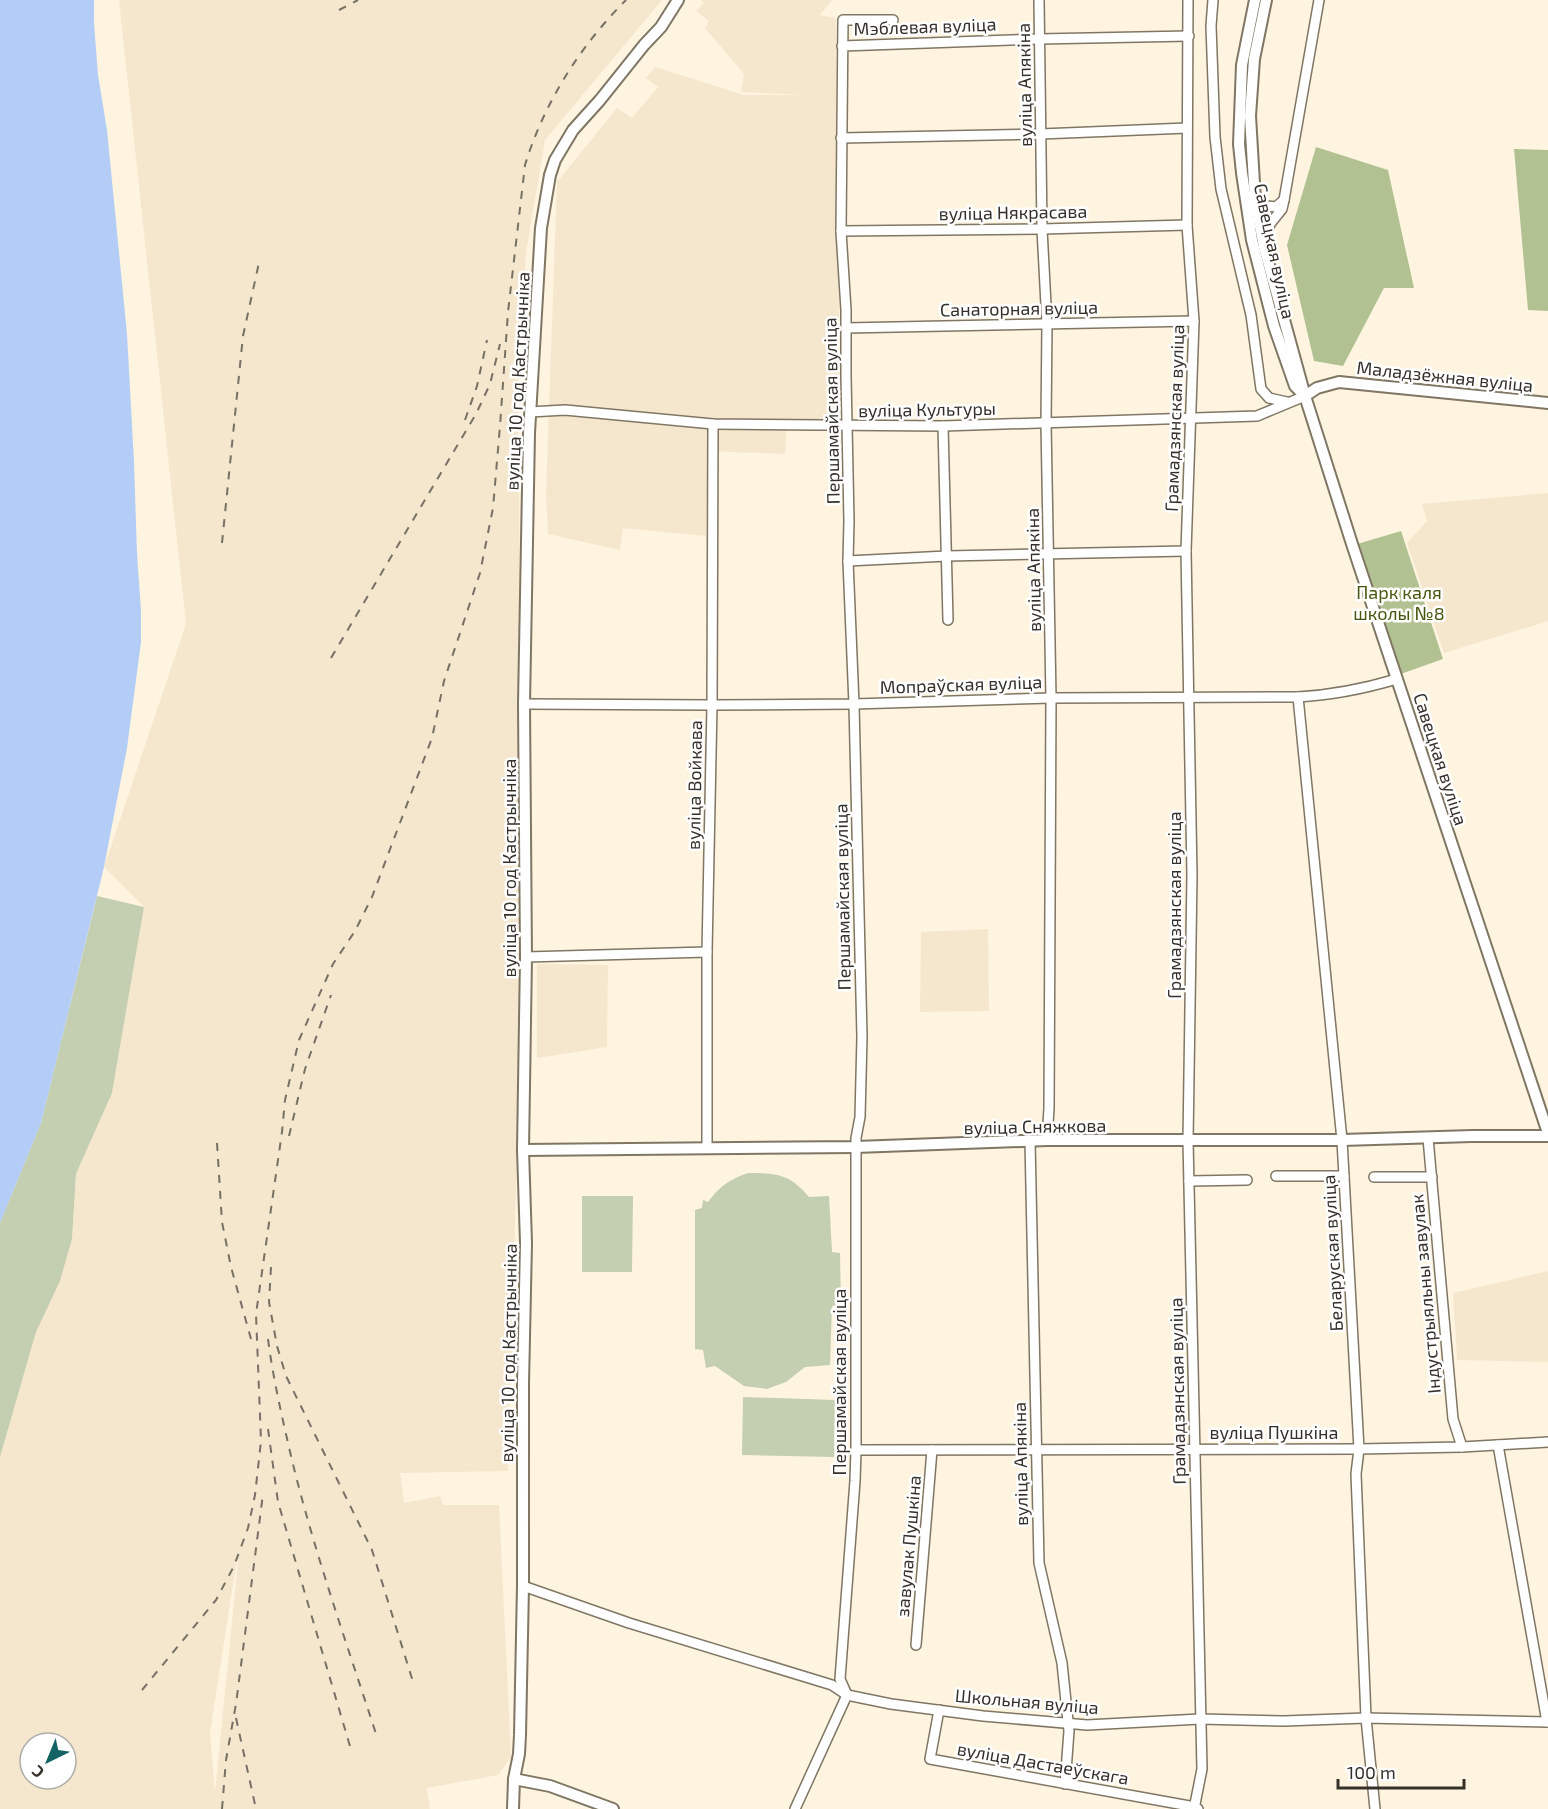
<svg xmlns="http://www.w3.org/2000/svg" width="1548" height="1809" viewBox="0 0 1548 1809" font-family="'Exo 2',sans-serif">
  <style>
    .built { fill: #f5e7cd; fill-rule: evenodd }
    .green { fill: #c4ceb0 }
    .forest { fill: #b2c192 }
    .water { fill: #b3cdf7 }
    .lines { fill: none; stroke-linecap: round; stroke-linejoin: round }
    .minor-casing { stroke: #7f7664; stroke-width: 12 }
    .tertiary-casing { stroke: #7f7664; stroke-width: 14 }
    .minor { stroke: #fff; stroke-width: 9 }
    .tertiary { stroke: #fff; stroke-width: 10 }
    .rail { stroke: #767065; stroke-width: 2; stroke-dasharray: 8 8; stroke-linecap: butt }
    .labels { text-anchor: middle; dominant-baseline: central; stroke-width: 5; stroke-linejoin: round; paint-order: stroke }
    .street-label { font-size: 18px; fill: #35312a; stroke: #fff }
    .park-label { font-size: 18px; fill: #47570e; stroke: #fff }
  </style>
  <rect width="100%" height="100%" fill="#fef4e0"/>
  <!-- built -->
  <g class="built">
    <path d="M119,0h543l-117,140 -19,113 -8,126 5,597h-1l-14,495 -108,2 4,30 36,-7 3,9h56l12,252 -13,18 -71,13 3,21h-430v-352l36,-125 24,-51 12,-42 4,-65 36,-81 32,-186 -40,-40 82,-243zM238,1552h1l-24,240 -5,-59zM30,1743h36v36h-36z"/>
    <path d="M701,0h131l-12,15 16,3 4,403 -53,2 -2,31 -77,-3 -2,85 -83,-8 -3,22 -72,-16 -2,-39 11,-313 60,-74 15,10 26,-31 -12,-9 9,-11 89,28h62l-65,-3 3,-18 -39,-46 4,-7 -13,-10 8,-8z"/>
    <path d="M1548,493v128l-104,32 -37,-110 20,-22 -5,-17z"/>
    <path d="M988,929l1,82 -69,1 1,-80z"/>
    <path d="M537,964l71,1 -1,82 -70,11z"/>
    <path d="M1548,1271v91l-91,-2 -4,-67z"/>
  </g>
  <!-- green -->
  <g class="green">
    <path d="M97,896l47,11 -32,186 -36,81 -4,65 -12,42 -24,51 -36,125v-234l41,-100z"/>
    <path d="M748,1173c29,0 42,1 61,24l20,-1 3,56 8,1 1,52 -9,1 -2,59 -25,2 -19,15 -19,7 -23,-3 -29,-20 -9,2 -3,-18 -8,-1v-139l7,-2 1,-8 5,2c13,-17 21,-22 40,-29z"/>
    <path d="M582,1196h51l-1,76h-50z"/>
    <path d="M743,1397l92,3 -1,57 -92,-2z"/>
  </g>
  <!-- forest -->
  <g class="forest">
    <path d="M1316,147l72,23 26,118h-30l-41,78 -29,-5 -27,-116z"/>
    <path d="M1514,149l34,1v161l-20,-1z"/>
    <path d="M1401,531l42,128 -45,16 -44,-130z"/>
  </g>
  <!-- water -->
  <path class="water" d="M0,0h94v23l4,52 9,55 20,204 7,128 3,91 4,58v31l-14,106 -23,119 -63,256 -41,100z"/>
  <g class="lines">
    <!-- minor casing -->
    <g class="minor-casing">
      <g id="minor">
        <path d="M1039,0l3,229 5,95 -1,99 5,275 -2,410 -2,32"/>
        <path d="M1188,0l-1,225 7,96 -8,230 6,324 -4,266 14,628 -8,40"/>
        <path d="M1213,0l-2,26 4,111 6,52 30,126 10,74 8,9 18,4"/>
        <path d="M842,46l197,-7 150,-3"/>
        <path d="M841,138l200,-4 146,-6"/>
        <path d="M1255,200l12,6 9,1 8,-7"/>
        <path d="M841,231l201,-2 145,-4"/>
        <path d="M1264,244l6,-20 12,-15 2,-9 35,-200"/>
        <path d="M846,328l348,-7"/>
        <path d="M530,412l35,-2 148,14 230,2 314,-10 48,-20"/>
        <path d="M943,426l5,194"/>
        <path d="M848,561l99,-5 239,-5"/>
        <path d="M1298,697l44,443 17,309 -3,25 10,244 9,91"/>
        <path d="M524,704l188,1 142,-1 197,-6 247,-1c36,-2 65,-8 99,-18"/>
        <path d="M526,957l181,-5"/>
        <path d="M1428,1138l25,281 9,28"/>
        <path d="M1030,1141l9,422 23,100 7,68 -4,53"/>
        <path d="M707,1148v-196l5,-247 1,-281"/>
        <path d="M1276,1176h68"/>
        <path d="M1374,1177h58"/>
        <path d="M1189,1181l58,-1"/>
        <path d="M1498,1445l49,277"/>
        <path d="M856,1450l503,-1 103,-2 86,-5"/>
        <path d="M523,1586l106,37 203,62 15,10 44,9 92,12 104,9 113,-6 84,2 82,-3 182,4"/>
        <path d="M916,1645l16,-195"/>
        <path d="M939,1710l-9,49 265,48 3,2"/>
        <path d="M795,1809l52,-114 -7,-16 15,-198 1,-31v-312l4,-21 2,-80 -8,-333 -6,-143 1,-40 -3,-144v-67l-5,-79 2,-211h50"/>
      </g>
    </g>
    <!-- tertiary casing -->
    <g class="tertiary-casing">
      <g id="tertiary">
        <path d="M1255,0l-13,65 -3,79 3,29 10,67 22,86 21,60 10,10"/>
        <path d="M1266,0l-12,59 -4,57 5,84 9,47 41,149 47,148 196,589"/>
        <path d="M1305,396l12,-8 22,-6 209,21"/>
        <path d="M523,1150l333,-3 191,-7h295l130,-4h76"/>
        <path d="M514,1779l36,7 63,23"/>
        <path d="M513,1809l1,-30 5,-25 1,-19 3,-149v-202l3,-141 -3,-93 3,-193 -2,-253 5,-271 12,-205 9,-53 5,-15 18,-30 27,-30 44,-55 17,-18 17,-27"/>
      </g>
    </g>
    <!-- minor -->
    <use href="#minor" class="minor"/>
    <!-- tertiary -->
    <use href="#tertiary" class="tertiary"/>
    <!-- rail -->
    <g class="rail">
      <path d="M339,10l19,-10"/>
      <path d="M465,420l12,-34 10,-46"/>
      <path d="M222,543l21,-207 17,-78"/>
      <path d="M331,658l145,-244 14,-30 10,-40"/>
      <path d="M289,1136l16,-67 26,-74"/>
      <path d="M217,1143l5,79 9,45 20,72"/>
      <path d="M271,1267l-2,35 8,44 9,30 86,174 42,135"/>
      <path d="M268,1339c5,39 14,78 23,117 23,96 56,188 86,281"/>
      <path d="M268,1429l10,73 74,251"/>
      <path d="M142,1690l74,-90 18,-34 14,-38 7,-33 6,-54 -5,-127 26,-182 3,-32 14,-60 34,-76 22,-33 17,-34 60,-159 12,-57 36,-108 13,-65 7,-82 8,-114 17,-147c19,-62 55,-119 101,-165"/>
      <path d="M236,1718l20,91"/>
      <path d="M222,1809l4,-49 10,-56 27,-210"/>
    </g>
  </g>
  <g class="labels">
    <!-- street labels -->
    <g class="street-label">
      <text transform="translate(925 26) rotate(-2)">Мэблевая вуліца</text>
      <text transform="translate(1024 85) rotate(-91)">вуліца Апякіна</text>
      <text transform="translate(1013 212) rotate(-1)">вуліца Някрасава</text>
      <text transform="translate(1275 251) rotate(78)">Савецкая вуліца</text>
      <text transform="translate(1019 308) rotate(-1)">Санаторная вуліца</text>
      <text transform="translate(1445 376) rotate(6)">Маладзёжная вуліца</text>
      <text transform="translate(517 381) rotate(-87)">вуліца 10 год Кастрычніка</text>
      <text transform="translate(927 409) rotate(-1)">вуліца Культуры</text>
      <text transform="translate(831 411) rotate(-91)">Першамайская вуліца</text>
      <text transform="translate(1174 418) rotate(-88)">Грамадзянская вуліца</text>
      <text transform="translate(1033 570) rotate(-91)">вуліца Апякіна</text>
      <text transform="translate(961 684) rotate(-2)">Мопраўская вуліца</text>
      <text transform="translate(1441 759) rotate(72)">Савецкая вуліца</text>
      <text transform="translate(694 785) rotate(-89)">вуліца Войкава</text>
      <text transform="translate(509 868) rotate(-90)">вуліца 10 год Кастрычніка</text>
      <text transform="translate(842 897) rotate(-91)">Першамайская вуліца</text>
      <text transform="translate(1174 905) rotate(-90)">Грамадзянская вуліца</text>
      <text transform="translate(1035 1126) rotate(-1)">вуліца Сняжкова</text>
      <text transform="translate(1332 1253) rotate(-93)">Беларуская вуліца</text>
      <text transform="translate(1425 1294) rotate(-95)">Індустрыяльны завулак</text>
      <text transform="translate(508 1353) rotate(-89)">вуліца 10 год Кастрычніка</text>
      <text transform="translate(839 1382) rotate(-90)">Першамайская вуліца</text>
      <text transform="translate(1177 1391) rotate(-91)">Грамадзянская вуліца</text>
      <text x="1274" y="1432">вуліца Пушкіна</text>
      <text transform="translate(1020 1464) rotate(-91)">вуліца Апякіна</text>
      <text transform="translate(908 1546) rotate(-85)">завулак Пушкіна</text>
      <text transform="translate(1027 1701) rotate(5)">Школьная вуліца</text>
      <text transform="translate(1043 1763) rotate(10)">вуліца Дастаеўскага</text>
    </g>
    <!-- park labels -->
    <g class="park-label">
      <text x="1399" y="592">Парк каля<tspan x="1399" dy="21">школы №8</tspan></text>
    </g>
  </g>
  <!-- north arrow -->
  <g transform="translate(48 1761) rotate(223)"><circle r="28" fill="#ffffff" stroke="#aeadaa" stroke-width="1.5"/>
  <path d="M0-4.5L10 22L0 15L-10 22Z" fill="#136364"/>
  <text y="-9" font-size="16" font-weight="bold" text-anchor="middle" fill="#35312a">С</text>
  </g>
  <!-- scale -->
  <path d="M1338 1779v9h126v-9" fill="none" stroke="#35312a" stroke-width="3"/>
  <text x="1347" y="1779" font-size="18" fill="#35312a" stroke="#ffffff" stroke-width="4.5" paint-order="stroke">100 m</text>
</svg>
